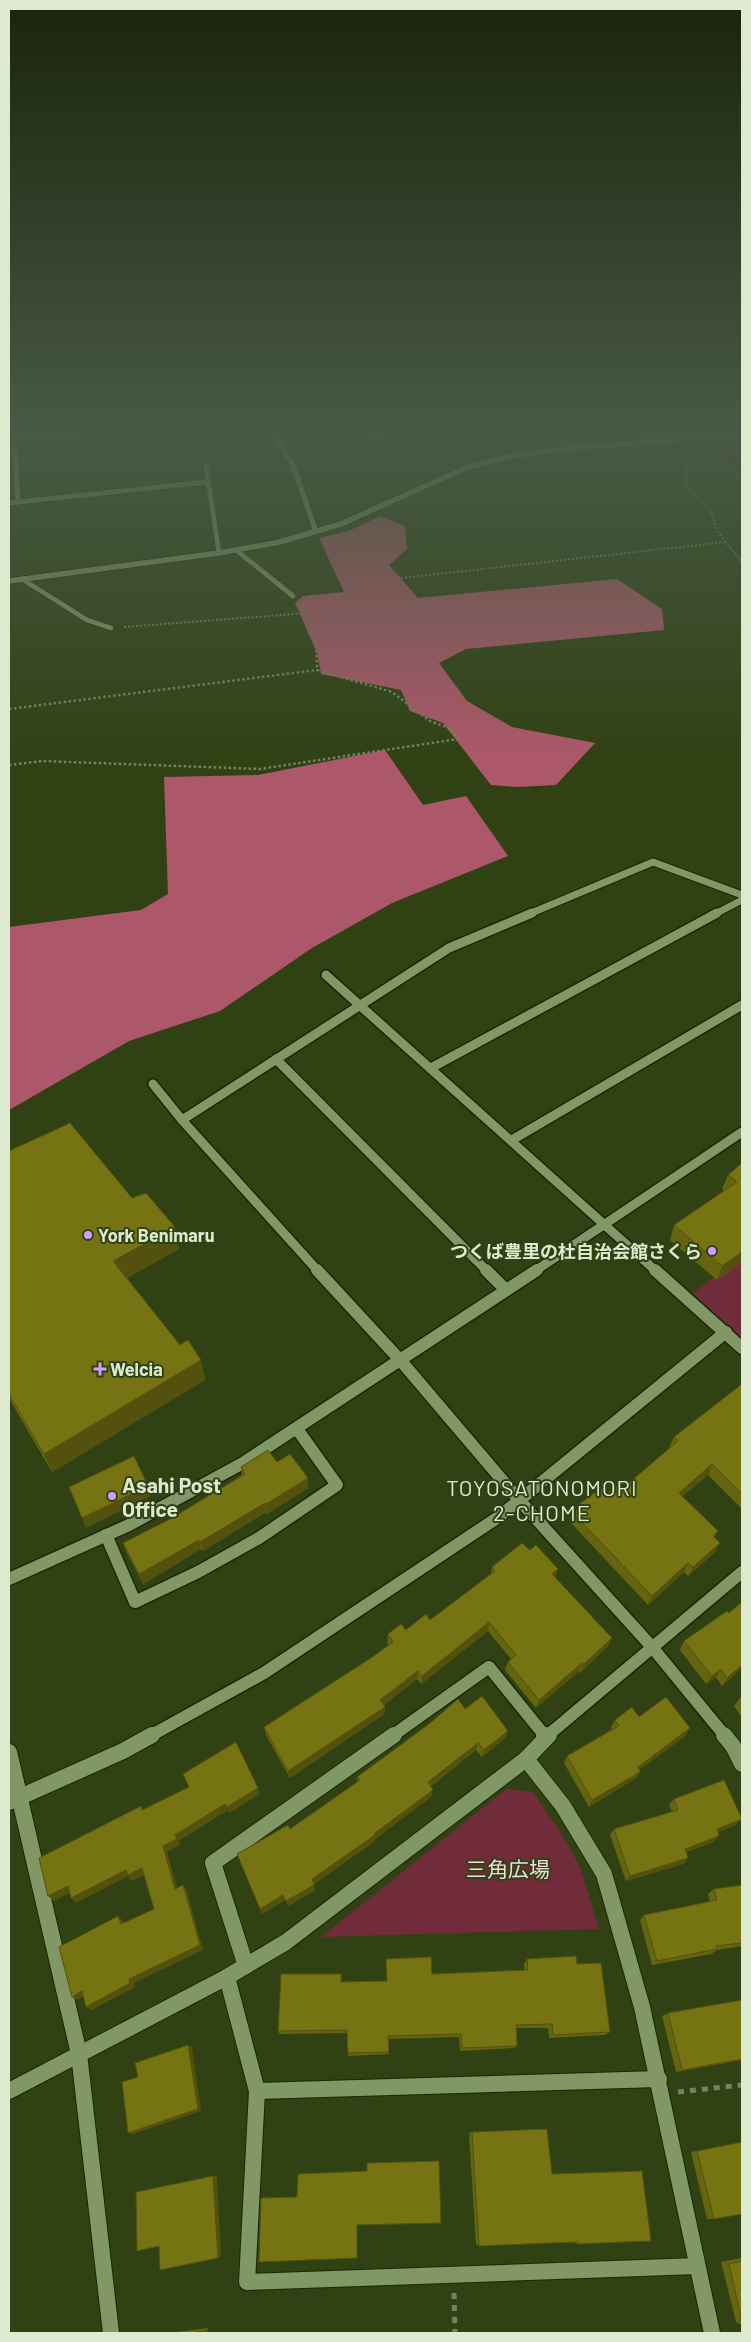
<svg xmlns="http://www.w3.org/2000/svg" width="751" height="2342" viewBox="0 0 751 2342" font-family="Barlow,'Noto Sans JP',sans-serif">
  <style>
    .green { fill: #712c3c }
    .forest { fill: #ad586a }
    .water { fill: #2d0445 }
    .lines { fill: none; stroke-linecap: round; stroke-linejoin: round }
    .service-casing { stroke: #1a2704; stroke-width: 6 }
    .minor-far4-casing { stroke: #1a2704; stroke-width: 7 }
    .minor-far3-casing { stroke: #1a2704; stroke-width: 9 }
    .minor-far2-casing { stroke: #1a2704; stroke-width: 12 }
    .minor-far1-casing { stroke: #1a2704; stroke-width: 15 }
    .minor-casing { stroke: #1a2704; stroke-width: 18 }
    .tertiary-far2-casing { stroke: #1a2704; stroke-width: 7 }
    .tertiary-far1-casing { stroke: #1a2704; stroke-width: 15 }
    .tertiary-casing { stroke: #1a2704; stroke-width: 18 }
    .path-far2 { stroke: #74845e; stroke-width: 2; stroke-dasharray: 2 2; stroke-linecap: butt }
    .path-far1 { stroke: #74845e; stroke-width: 2.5; stroke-dasharray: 2.5 2.5; stroke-linecap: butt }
    .path { stroke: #74845e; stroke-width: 5; stroke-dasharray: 6 6; stroke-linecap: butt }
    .service { stroke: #819766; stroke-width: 5 }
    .minor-far4 { stroke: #819766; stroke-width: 5.5 }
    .minor-far3 { stroke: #819766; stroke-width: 7 }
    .minor-far2 { stroke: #819766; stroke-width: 9 }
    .minor-far1 { stroke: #819766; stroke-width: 12 }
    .minor { stroke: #819766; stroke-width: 16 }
    .tertiary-far2 { stroke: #819766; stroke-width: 5.5 }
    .tertiary-far1 { stroke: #819766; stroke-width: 12 }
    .tertiary { stroke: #819766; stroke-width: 16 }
    .wall { fill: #65640f }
    .shaded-wall { fill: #53510d }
    .building { fill: #767412; stroke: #53510d }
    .poi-dot { fill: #d19dfe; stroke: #304214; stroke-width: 2 }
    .labels { text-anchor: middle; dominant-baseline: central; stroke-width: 4; stroke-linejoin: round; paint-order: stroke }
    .poi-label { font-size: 18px; font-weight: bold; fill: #ddead0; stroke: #304214; text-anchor: start }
    .near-poi-label { font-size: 21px; font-weight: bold; fill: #ddead0; stroke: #304214; text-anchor: start }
    .near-park-label { font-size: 21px; fill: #f2d9dc; stroke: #304214 }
    .near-neighbourhood-label { font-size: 22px; letter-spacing: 1px; fill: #ddead0; stroke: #304214 }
  </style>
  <rect width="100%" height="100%" fill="#304214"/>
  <!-- green -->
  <g class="green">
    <path d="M742,1256v82l-49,-45z"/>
    <path d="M506,1789l27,3 30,44 17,31 19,62 -278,8z"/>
  </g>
  <!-- forest -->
  <g class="forest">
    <path d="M380,516l25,10 2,23 -18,16 29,33 199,-19 45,30 2,21 -198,19 -27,14 28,38 45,26 83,16 -39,42 -39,2 -26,-2 -48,-62 -33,-12 -9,-21 -80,-16 -4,-21 -22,-50 8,-7 41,-4 -25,-54 30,-7z"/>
    <path d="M385,750l38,55 43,-9 42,60 -116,47 -80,45 -92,63 -91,30 -120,69v-183l132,-17 27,-16 -4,-117 94,-2z"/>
  </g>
  <!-- water -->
  <path class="water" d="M680,431h9l53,32v5z"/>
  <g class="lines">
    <!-- service casing -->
    <g class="service-casing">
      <g id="service">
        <path d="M206,465l13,88"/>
        <path d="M18,502l189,-20"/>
        <path d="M236,550l57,46"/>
        <path d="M22,579l65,41 24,8"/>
      </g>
    </g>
    <!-- minor-far4 casing -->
    <g class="minor-far4-casing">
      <g id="minor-far4">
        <path d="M673,431l9,8"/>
        <path d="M9,503l9,-1 -4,-71"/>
      </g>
    </g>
    <!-- minor-far3 casing -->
    <g class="minor-far3-casing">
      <g id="minor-far3">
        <path d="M529,914l124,-52 89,33"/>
        <path d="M715,914l27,-14"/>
      </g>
    </g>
    <!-- minor-far2 casing -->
    <g class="minor-far2-casing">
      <g id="minor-far2">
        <path d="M326,975l330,296"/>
        <path d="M276,1059l211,212"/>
        <path d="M431,1068l286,-155"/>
        <path d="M153,1084l29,36"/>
        <path d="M512,1140l230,-135"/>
        <path d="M318,1271l-136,-151 267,-172 83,-35"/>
        <path d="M535,1271l207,-139"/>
      </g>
    </g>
    <!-- minor-far1 casing -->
    <g class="minor-far1-casing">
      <g id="minor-far1">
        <path d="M317,1270l84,91 119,140 132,146 73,89"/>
        <path d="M486,1270l20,20"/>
        <path d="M655,1270l87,78"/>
        <path d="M106,1535l29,67 63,-30 61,-34 78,-53 -40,-56"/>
        <path d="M9,1579l120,-54 114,-62 294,-193"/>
        <path d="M392,1736l97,-69 56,69"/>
        <path d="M547,1736l195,-164"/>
      </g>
    </g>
    <!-- minor casing -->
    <g class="minor-casing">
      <g id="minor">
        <path d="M544,1735l2,2"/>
        <path d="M724,1735l9,11 9,18"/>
        <path d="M9,1752l70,302 32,279"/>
        <path d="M526,1759l37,47 41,68 38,133 70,326"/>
        <path d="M246,1966l-33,-103 181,-128"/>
        <path d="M227,1977l30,114 402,-12"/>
        <path d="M9,2091l218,-114 59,-35 240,-183 23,-24"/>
        <path d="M257,2091l-10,191 450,-16"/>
      </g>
    </g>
    <!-- tertiary-far2 casing -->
    <g class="tertiary-far2-casing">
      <g id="tertiary-far2">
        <path d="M272,431l21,34 23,67"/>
        <path d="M9,581l210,-28 61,-11 61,-18 127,-57 44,-11 52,-7 178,-15"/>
      </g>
    </g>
    <!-- tertiary-far1 casing -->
    <g class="tertiary-far1-casing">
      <path id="tertiary-far1" d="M150,1736l114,-63 236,-157 226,-184"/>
    </g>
    <!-- tertiary casing -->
    <g class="tertiary-casing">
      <path id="tertiary" d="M9,1802l114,-51 29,-16"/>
    </g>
    <!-- path-far2 -->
    <g class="path-far2">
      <path d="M366,431l17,14 2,14 36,-2 19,7"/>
      <path d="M28,439l91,-8"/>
      <path d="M680,453l7,14 -2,19 25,23 8,23 24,30"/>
      <path d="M401,578l325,-36"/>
      <path d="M302,605l9,15 5,21"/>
      <path d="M124,627l184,-14"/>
    </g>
    <!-- path-far1 -->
    <g class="path-far1">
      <path d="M9,709l308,-39"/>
      <path d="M9,765l33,-4 218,8 198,-30 -7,-10 -21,-8 -38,-29 -75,-22 -1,-30"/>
    </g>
    <!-- path -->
    <g class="path">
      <path d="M678,2092l64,-7"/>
      <path d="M454,2293l1,40"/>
    </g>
    <!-- service -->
    <use href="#service" class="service"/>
    <!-- minor-far4 -->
    <use href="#minor-far4" class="minor-far4"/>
    <!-- minor-far3 -->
    <use href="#minor-far3" class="minor-far3"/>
    <!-- minor-far2 -->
    <use href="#minor-far2" class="minor-far2"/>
    <!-- minor-far1 -->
    <use href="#minor-far1" class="minor-far1"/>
    <!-- minor -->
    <use href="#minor" class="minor"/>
    <!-- tertiary-far2 -->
    <use href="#tertiary-far2" class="tertiary-far2"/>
    <!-- tertiary-far1 -->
    <use href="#tertiary-far1" class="tertiary-far1"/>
    <!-- tertiary -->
    <use href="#tertiary" class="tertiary"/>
  </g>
  <!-- wall -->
  <g class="wall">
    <path d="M9,1151l123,47 43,29 4,22 -52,29 53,67 21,15 4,20 -153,92 -43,-74z"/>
    <path d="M742,1163v99l-25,18 -47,-40 4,-15 50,-34 -2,-2 6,-14z"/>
    <path d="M742,1384v125l-34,-34 -26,21 36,35 -4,6 1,15 -27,24 -4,-4 -36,33 -76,-81 6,-19 45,-17 47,-40 -1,-1 5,-10z"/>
    <path d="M277,1462l31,16v10l-41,26 -1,-2 -63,39 -2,-2 -58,35 -16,-31 -4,-10 49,-25 70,-43 -1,-8z"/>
    <path d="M530,1550l28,19 -3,8 53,69 -28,27 -1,-2 -43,37 -31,-38 3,-8 3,-3 -23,-28 -67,53 -4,-5 -33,26 1,2 -1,7 -94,64 -24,-43 -2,-8 110,-71 15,-11 -2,-2 1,-9 18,-4 24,-10 61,-46 1,-7z"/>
    <path d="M742,1602v66l-20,18 -6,-9 -10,7 -26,-34 4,-9 45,-28z"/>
    <path d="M742,1697v21l-8,-12 6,-8z"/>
    <path d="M465,1709l43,22 -3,7 -23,19 -6,-7 -45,36 1,10 -57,43v2l-61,43 1,6 -27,16 -3,-6 -23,14 28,-85 68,-47 -1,-5z"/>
    <path d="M639,1717l46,19 -46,34 1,2 -4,6 -47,29 -25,-44 3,-7 45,-27 -1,-2 4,-7z"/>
    <path d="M674,1799l68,20 -7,6 -17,7 -5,10 -27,10 2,6 -5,6 -57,17 -16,-46 4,-6 58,-17 -3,-7z"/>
    <path d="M742,1885v61l-25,4 -6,4 -59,11 -12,-45 4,-5 66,-13 -2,-8 6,-5z"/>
    <path d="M527,1959l50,5 33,68 -5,3 -56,3 -1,-10h-32l1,18 -3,2 -54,3 -1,-14 -71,2 1,15 -41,2 -1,-23 -67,1 -2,-3 63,-57 1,8 44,-1 46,-7 92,-4v-6z"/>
    <path d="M742,2000v60l-66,12 -14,-56 6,-3z"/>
    <path d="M472,2132l80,42 90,-3 -65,73 -5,-2 -93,4 -3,-2 -7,-111z"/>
    <path d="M742,2142v72l-28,5h-7l-16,-67z"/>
    <path d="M742,2258v67l-6,-3 -15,-60z"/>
    <path d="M208,2328v5h-38z"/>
  </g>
  <!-- shaded-wall -->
  <g class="shaded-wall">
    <path d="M175,1227l4,22 -60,33 -6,-21z"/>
    <path d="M742,1252v10l-25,18 5,-14z"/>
    <path d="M201,1360l4,20 -153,92 -8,-18z"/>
    <path d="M712,1464l-4,11 -33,28 4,-10z"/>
    <path d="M308,1478v10l-41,26 -1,-10z"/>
    <path d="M148,1486l3,10 -65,32 -4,-10z"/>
    <path d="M265,1503l1,9 -63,39 -3,-9z"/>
    <path d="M199,1540l2,9 -58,35 -4,-10z"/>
    <path d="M720,1543l-5,9 -27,24 5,-9z"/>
    <path d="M688,1563l-4,9 -36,33 4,-9z"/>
    <path d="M558,1569l-3,9 -3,-4z"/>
    <path d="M489,1622l-1,9 -67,53 1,-8z"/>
    <path d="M612,1638l-4,8 -28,27 3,-8z"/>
    <path d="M582,1663l-3,8 -43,37 3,-8z"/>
    <path d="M742,1665v3l-20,18 5,-8z"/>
    <path d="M721,1669l-5,8 -10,7 6,-8z"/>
    <path d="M418,1671l-1,8 -37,29v-8z"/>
    <path d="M385,1707l-1,7 -94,64 -2,-7z"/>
    <path d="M690,1728l-5,8 -52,38 5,-7z"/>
    <path d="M508,1731l-3,7 -23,19 2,-7z"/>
    <path d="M478,1743l-2,7 -49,38 1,-6z"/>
    <path d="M640,1772l-4,6 -47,29 3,-7z"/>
    <path d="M258,1788l2,6 -31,19 -2,-6z"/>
    <path d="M433,1790l-1,6 -57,43v2l-62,44 -1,-6z"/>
    <path d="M225,1804l3,6 -49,31 1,4 -13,7 12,42 -4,-5 -12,-43 12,-11z"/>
    <path d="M742,1819l-7,6 -24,10 6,-6z"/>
    <path d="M719,1836l-6,6 -34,12 6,-5z"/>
    <path d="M688,1858l-5,6 -57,17 4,-5z"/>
    <path d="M142,1868l4,6 -14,7 -4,-5 -52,27 -5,-5 55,-28z"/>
    <path d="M183,1885l4,6 16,59 -69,33 1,4 -43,23 -6,-3 43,-28z"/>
    <path d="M314,1885l1,5 -27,16 -2,-5z"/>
    <path d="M68,1886l5,5 -19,10 -6,-5z"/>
    <path d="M283,1895l2,5 -23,14 -2,-5z"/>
    <path d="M118,1916l5,5 2,8 -4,-5z"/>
    <path d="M82,1991l5,3 -9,6 -6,-3z"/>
    <path d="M188,2045l4,2 9,64 -68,23 -5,-1z"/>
    <path d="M213,2176h4l4,80 -3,2z"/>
    <path d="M208,2328v5h-4v-2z"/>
  </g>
  <!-- building -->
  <g class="building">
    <path d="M70,1123l62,75 14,-5 29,34 -62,34 67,84 8,-5 13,20 -157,94 -35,-60v-243z"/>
    <path d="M742,1163v89l-20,14 -48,-41 63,-43 -9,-7z"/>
    <path d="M742,1384v110l-30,-30 -33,29 39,38 -5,5 7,7 -27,24 -5,-4 -36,33 -77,-81 7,-6 -4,-4 23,-17 5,6 13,-10 4,4 55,-47 -4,-4z"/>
    <path d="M268,1450l9,12 13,-8 18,24 -42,26 -1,-1 -65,39 -1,-2 -60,34 -16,-31 49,-25 73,-44 -4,-7z"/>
    <path d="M134,1456l14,30 -66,32 -13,-31z"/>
    <path d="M522,1543l8,7 6,-5 22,24 -6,5 60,64 -29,27 -1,-2 -43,37 -31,-38 8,-7 -27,-33 -67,54 -4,-5 -38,29 5,7 -97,64 -24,-44 110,-71 19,-14 -5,-8 13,-10 5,6 20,-16 4,6 65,-49 -3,-4z"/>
    <path d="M742,1602v63l-15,13 -6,-9 -9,7 -28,-35 43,-30 2,2z"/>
    <path d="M482,1696l26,35 -24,19 -6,-7 -50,39 5,8 -58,43v2l-63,44 2,6 -28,16 -3,-6 -23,14 -23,-55 51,-29 2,4 70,-49 -3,-3 72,-53 29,-25 7,10z"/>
    <path d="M666,1697l24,31 -52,39 2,5 -48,28 -25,-44 52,-30 -4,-6 17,-13 7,10z"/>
    <path d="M236,1742l22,46 -31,19 -2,-3 -50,31 2,4 -14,7 12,43 8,-4 17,60 -71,34 1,4 -44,24 -4,-16 -10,6 -13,-50 59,-31 3,8 33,-15 -12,-41 -14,7 -2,-5 -55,28 -3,-12 -20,10 -9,-38 102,-52 1,4 47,-23 -6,-13z"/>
    <path d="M724,1780l18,39 -25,10 2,7 -34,13 3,9 -58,18 -16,-47 64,-19 -4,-11z"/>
    <path d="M742,1885v58l-26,3 1,3 -60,12 -13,-46 73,-15 -3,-11z"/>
    <path d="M576,1956l1,8 24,-1 9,69 -57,3 -1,-11 -36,1 1,21 -55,2 -1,-14 -73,2 1,16 -41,1 -1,-23 -69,1 3,-57h60v8l46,-1 -1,-22 45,-2 1,17 96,-4 -1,-11z"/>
    <path d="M742,2000v59l-60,11 -14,-57z"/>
    <path d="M188,2045l10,64 -70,24 -6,-51 16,-5 -3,-14z"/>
    <path d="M547,2129l5,45 90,-3 9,70 -74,3v-2l-98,4 -7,-114z"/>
    <path d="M742,2142v72l-28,5 -17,-68z"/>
    <path d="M439,2161l2,62 -84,2v33l-98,4 2,-64 36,-1 1,-23 69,-3v-8z"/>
    <path d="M213,2176l5,82 -58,12 -1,-24 -22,5 -1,-59z"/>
    <path d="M742,2261v60l-13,-57z"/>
    <path d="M204,2331v2h-16z"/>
  </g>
  <!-- sky -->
  <linearGradient id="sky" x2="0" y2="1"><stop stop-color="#1a240b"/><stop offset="0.57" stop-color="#485a45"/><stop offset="1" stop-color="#485a45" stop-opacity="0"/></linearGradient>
  <rect width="751" height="759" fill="url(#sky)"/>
  <!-- markers -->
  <g class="poi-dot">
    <circle cx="88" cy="1235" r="5"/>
    <circle cx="712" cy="1251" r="5"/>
    <path d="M97.5 1361.5h5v5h5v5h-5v5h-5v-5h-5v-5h5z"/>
    <circle cx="112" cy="1496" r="5"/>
  </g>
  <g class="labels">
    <!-- poi labels -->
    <g class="poi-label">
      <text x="98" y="1235">York Benimaru</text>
      <text x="702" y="1251" text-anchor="end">つくば豊里の杜自治会館さくら</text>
      <text x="110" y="1369">Welcia</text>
    </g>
    <!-- near-poi labels -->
    <g class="near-poi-label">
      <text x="122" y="1484">Asahi Post<tspan x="122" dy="24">Office</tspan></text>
    </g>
    <!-- near-park labels -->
    <g class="near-park-label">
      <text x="508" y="1868">三角広場</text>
    </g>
    <!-- near-neighbourhood labels -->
    <g class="near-neighbourhood-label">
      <text x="542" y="1487">TOYOSATONOMORI<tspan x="542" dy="25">2-CHOME</tspan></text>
    </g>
  </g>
  <!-- border -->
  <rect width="751" height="2342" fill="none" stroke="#ddead0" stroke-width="20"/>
</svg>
